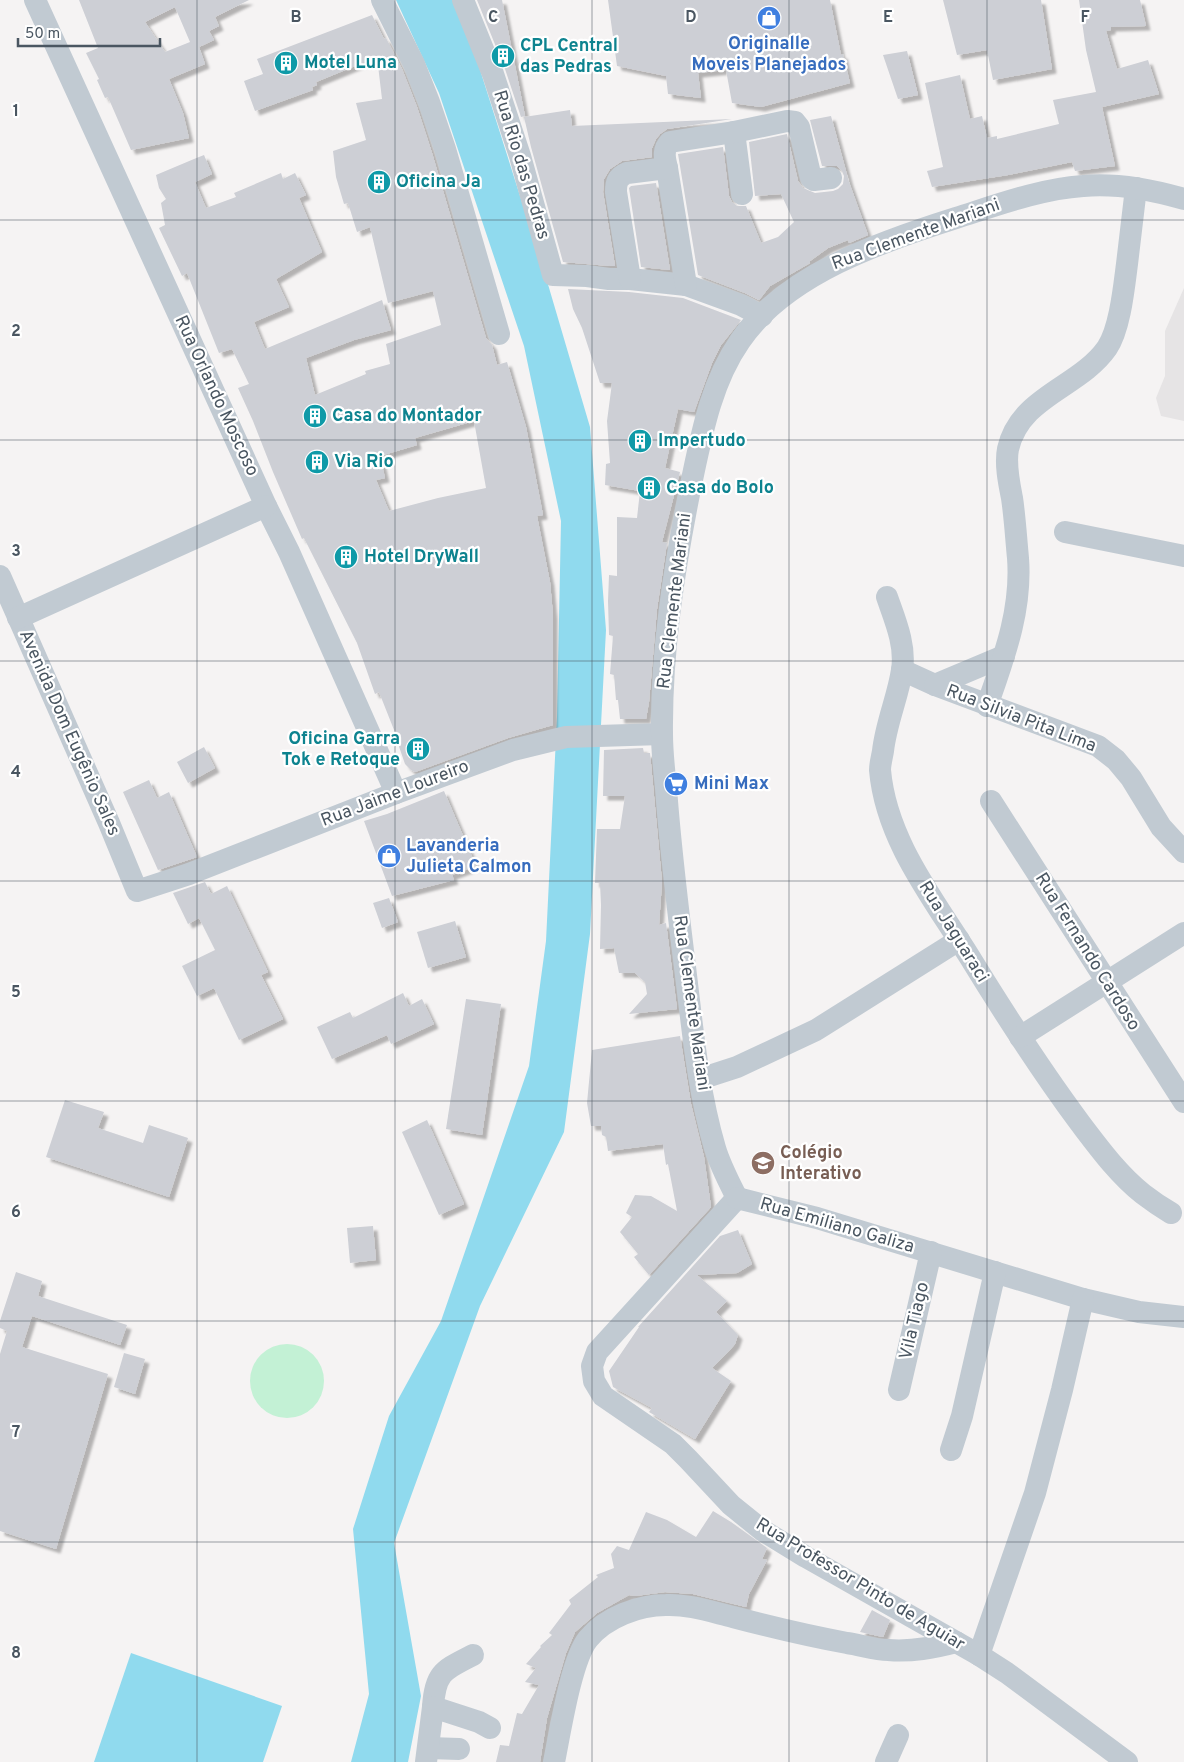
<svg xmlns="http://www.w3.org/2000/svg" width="1184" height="1762" viewBox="0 0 1184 1762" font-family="Overpass,sans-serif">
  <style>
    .education { fill: #e6e4e5 }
    .green { fill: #c3f1d5 }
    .water { fill: #90daee }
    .building { fill: #cdcfd5; fill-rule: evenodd; filter: url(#shadow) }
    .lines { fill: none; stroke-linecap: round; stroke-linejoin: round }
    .minor { stroke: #c1cad2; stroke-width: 22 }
    .grid { fill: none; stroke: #4a5661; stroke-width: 1; stroke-opacity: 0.55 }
    .labels { text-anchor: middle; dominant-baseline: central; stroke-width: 4.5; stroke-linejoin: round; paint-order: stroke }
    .shop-label { font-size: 18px; font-weight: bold; fill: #366cbe; stroke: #fff; text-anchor: start }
    .culture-label { font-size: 18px; font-weight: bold; fill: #0d838f; stroke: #fff; text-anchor: start }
    .street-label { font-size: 18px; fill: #4a5661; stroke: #fff }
    .education-label { font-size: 18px; font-weight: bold; fill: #785e54; stroke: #fff; text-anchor: start }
    .grid-label { font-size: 16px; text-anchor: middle; font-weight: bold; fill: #4a5661; stroke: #fff; stroke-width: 4.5; stroke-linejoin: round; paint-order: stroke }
  </style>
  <defs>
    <filter id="shadow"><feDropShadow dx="4.5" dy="4.5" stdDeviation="1" flood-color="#0004"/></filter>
  </defs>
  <rect width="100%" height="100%" fill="#f5f3f3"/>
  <!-- education -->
  <path class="education" d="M1184,288v133l-23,-5 -5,-18 9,-22v-45z"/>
  <!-- green -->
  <circle class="green" cx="287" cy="1381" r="37"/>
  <!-- water -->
  <g class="water">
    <path d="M396,0h57l16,35 78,246 43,146 16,203 -16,304 -26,198 -84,174 -86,237 27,153 -13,66h-57l18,-68 -16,-165 36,-113 52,-95 88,-255 17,-125 11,-224 4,-196 -37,-175 -85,-253z"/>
    <path d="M131,1653l151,53 -19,56h-169z"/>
  </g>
  <!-- building -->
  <g class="building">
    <path d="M79,0h170l-34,17 4,9 -10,5 5,9 -15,7 6,17 -36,15 14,34 6,25 -58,12 -23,-53 -3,1 -8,-18 2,-1 -13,-26 12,-5zM175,7l15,35 -25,10 -20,-30z"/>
    <path d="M477,0h25l23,116 -4,1 -16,-48z"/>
    <path d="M608,0h222l11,55 2,-1 7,29 -89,24 -29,-4 -6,-33 -28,3 3,25 -33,-4 -2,-18 -49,-10z"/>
    <path d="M943,0h98l11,69 -59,11 -6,-30 -30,5z"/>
    <path d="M1079,0h61l6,26 -35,1v3l-5,1 11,38 31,-9 11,34 -57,13 13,59 -40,5 -3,-9 -64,13 -76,12 -5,-16 16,-4 -18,-84 35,-8 10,44 12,-3 5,22 10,-2v3l62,-15 -6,-24 43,-8 -10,-42z"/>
    <path d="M372,15l12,24 2,-1 16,31 15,38 15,46 54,185 6,7 5,20 10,-3 19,65 17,88 -6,1 13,66 3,33v110l-45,13 -93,34 -4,-2 -6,-6 -10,-29h1l-17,-43 -4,2 -18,-51 -53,-105 -2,1 -29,-67 -20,-51 -15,-33 11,-4 -17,-35 -13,4 -32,-80 -5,3 -23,-48 6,-3 -4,-22 5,-4 -7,-11 -3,-13 38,-16 10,-4 8,19 -17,8 11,26 30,-11 -2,-4 47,-20 2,6 12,-6 11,22 -7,3 23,54 -46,27 13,28 -35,15 11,27 117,-49 9,30 -37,10 -48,18 9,37 51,-21 -1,-3 25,-7 -4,-20 55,-19 -8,-34 -45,12 -18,-76 -13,5 -9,-29 -4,1 -8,-27 -3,-26 33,-11 -10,-37 26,-4 -5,-42 -61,25 1,3 -5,2 1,3 -58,21 -11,-30 19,-7 -6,-15zM474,421l12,67 -48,10 -49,13 -13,-31 9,-2 -5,-22 37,-11 -2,-7z"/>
    <path d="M907,51l11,44 -20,4 -15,-44z"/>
    <path d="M570,110l2,16 160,-7 -65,10 -7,5 -4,5 -4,9v9l-30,4 -12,8 -6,10 -1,13 12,74h-5l-47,-4 -32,-115 -7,-30z"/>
    <path d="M831,116l18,66 19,53 -19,8 -1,-3 -20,8 -18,13v2l-40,23 -11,14 -14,-7 -47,-18 -20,-121 45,-7 6,49 3,6 5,4h9l15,37 17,-6 16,-15 -13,-28 -26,2 -6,-54 38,-8 11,47 5,7 12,5 18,-2 5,-2 5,-5 1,-8 -2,-5 -5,-5h-15l-12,-46z"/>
    <path d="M656,183l14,87 -29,-3 -12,-79 2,-2z"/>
    <path d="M568,289l61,3 54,6 58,22 -20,25 -9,18 -18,49 -16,-3 -13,59 15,4 -18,70 5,1 -10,66 -8,93 -3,17h-26l-2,-19h-2l-2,-25 -4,-1 3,-38 -4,-1 -1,-34 1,-26 8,1v-59l20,1 3,-27 -35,-6 1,-21 4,-1 -3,-42 5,-38h-12l-18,-55 -9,-19z"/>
    <path d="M204,747l11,21 -27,15 -11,-21z"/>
    <path d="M643,748l1,5h6l12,129 -3,43 7,-2 11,86 -48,5 18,-20 -2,-12 -10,-9h-16l-5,-25 -14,1 1,-44 -1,-22h-5l2,-54h23l5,-33h-22l1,-46z"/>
    <path d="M149,780l8,18 12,-6 28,65 -39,13 -35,-78z"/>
    <path d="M444,791l32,75 -24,9 2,5 -62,16 -28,-75 23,-7z"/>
    <path d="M205,882l6,12 16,-8 41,86 -7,3 22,44 -44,21 -25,-52 -17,8 -15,-30 33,-16 -16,-32 -11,6 -15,-31z"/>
    <path d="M389,898l9,24 -16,6 -9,-25z"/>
    <path d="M455,921l11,36 -38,11 -11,-36z"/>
    <path d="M403,993l6,13 13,-7 12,25 -43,20 -4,-9 -55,24 -15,-32 33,-15 3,6z"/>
    <path d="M466,999l35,5 -19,131 -36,-6z"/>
    <path d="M680,1036l11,68 13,53 7,50 -62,68 -15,-18 4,-3 -18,-22 12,-15 -6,-4 9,-18 16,1 26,15 -9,-47 -2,1 -3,-21 -55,7 -2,-14 -4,-2 -1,-9h-10l-4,-23 5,-53z"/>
    <path d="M65,1100l39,12 -6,16 45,15 6,-18 39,13 -19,59 -123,-40z"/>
    <path d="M427,1120l37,84 -25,11 -37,-83z"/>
    <path d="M373,1226l3,34 -26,3 -3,-35z"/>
    <path d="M738,1230l14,34 -15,9 -40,2 30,26 -11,11 22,23 -3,9 -6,7 -17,17 19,13 -36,58 -46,-27 3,-4 -39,-21 -4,-16 30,-44h-1l82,-91z"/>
    <path d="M16,1272l26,9 -4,15 89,29 -7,20 -88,-29 -10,31 86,27 -52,175 -56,-18v-177l7,-23 -7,-3v-7z"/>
    <path d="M124,1353l21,6 -10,35 -21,-7z"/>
    <path d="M713,1511l18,11 36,26 -5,11 5,1 -18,34 -3,13 -53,-13 -28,-2 -30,4 -6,-1 -32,18 -22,19 -9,21 -19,65 -7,44h-44l4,-17 9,1 8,-33 5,1 17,-29 -14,-3 11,-14 -10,-4 15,-17 -1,-1 12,-11 -3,-2 22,-29 -2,-4 29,-23 -2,-2 18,-7 -3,-14 6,-8 12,4 17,-38 21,8 29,17z"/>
    <path d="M872,1610l18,10 -7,17 -23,-5z"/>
  </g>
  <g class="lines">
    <!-- minor -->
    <g class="minor">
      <path d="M35,0l231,506 23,46 107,241"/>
      <path d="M382,0l32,64 15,38 16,47 54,185"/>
      <path d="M463,0l30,74 27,82 33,119 34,1 22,3h21l56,6 55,20 21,11"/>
      <path d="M734,132l8,62"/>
      <path d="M667,168l19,117"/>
      <path d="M630,279l-14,-87c0,-9 1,-15 11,-19l40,-5c-2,-9 -5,-18 3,-26l64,-10 53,-11 8,1 4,5 12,51 3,2 17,-2"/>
      <path d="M1065,532l119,24"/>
      <path d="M0,576l109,247 28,68 52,-17 207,-81 117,-43 53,-13 96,-3"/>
      <path d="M887,597c8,23 19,48 15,73 -4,27 -16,53 -19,81 -1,6 -3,13 -3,19 6,70 53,128 89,186 35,57 71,113 111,167 19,25 38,51 63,71 9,7 18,13 28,19"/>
      <path d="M18,618l248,-112"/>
      <path d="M902,670l33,15 163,61 18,14 15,18 30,49 23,25"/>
      <path d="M935,685l69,-29"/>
      <path d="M987,706c17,-49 35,-96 31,-148 -2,-20 -3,-40 -6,-60 -3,-15 -7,-34 -4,-49 12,-53 71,-61 99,-101 13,-19 17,-61 20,-84 3,-25 6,-51 9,-76"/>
      <path d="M991,801l193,301"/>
      <path d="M1020,1037l164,-104"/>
      <path d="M700,1079l37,-12 79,-37 143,-90"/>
      <path d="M737,1198c-8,-16 -17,-33 -22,-50 -18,-61 -23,-126 -31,-189 -7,-57 -14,-114 -18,-171 -2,-18 -4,-36 -4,-54 -1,-82 12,-165 28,-245 11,-51 20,-105 50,-148 45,-67 143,-100 216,-123 41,-13 84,-29 127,-32 32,-3 70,4 101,13"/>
      <path d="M737,1198l-140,154 -5,14 2,15 9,15 70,48 15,15 43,46 31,25 44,27 173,98 28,18 120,89"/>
      <path d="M737,1198l80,20 266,81 56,13 45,5"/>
      <path d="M899,1390l32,-138"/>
      <path d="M951,1450l11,-34 33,-144"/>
      <path d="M979,1655l56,-162 27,-103 21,-91"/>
      <path d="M433,1707c2,-35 11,-37 40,-52"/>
      <path d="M429,1748l30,1"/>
      <path d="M426,1762l7,-55 46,15 11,6"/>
      <path d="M554,1762c6,-29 17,-102 34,-123 18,-22 51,-34 78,-34 22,-1 46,7 67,12 38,10 76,19 114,26 14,2 28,7 41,7 24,2 45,-2 68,-8"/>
      <path d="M886,1762l12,-27"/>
    </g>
  </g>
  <!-- grid -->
  <path class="grid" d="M197,0v1762M395,0v1762M592,0v1762M789,0v1762M987,0v1762M0,220h1184M0,440h1184M0,661h1184M0,881h1184M0,1101h1184M0,1321h1184M0,1542h1184"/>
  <!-- icons -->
  <defs>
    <g id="shop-disc" transform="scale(1.25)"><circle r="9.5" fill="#3f7fe0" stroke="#fff"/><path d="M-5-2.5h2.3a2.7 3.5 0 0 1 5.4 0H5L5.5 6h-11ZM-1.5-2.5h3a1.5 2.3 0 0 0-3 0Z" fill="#fff"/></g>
    <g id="building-disc" transform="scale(1.25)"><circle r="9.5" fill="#0f9aa8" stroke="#fff"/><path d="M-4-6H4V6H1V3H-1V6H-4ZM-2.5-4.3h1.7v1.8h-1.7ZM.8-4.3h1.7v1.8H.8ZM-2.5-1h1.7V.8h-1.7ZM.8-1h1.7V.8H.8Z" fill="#fff"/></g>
    <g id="supermarket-disc" transform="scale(1.25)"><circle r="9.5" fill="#3f7fe0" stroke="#fff"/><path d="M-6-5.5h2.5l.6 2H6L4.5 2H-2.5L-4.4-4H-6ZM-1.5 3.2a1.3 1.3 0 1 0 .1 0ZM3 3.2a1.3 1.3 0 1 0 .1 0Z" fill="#fff"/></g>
    <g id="school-disc" transform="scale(1.25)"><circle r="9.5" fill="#8d6e63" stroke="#fff"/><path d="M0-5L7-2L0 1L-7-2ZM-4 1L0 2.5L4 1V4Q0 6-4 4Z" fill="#fff"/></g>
  </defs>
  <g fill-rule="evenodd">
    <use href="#shop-disc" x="769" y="18"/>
    <use href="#building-disc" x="503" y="56"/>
    <use href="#building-disc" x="286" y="63"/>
    <use href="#building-disc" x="379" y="182"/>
    <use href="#building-disc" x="315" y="416"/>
    <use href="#building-disc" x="640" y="441"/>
    <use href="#building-disc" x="317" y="462"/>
    <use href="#building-disc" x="649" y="488"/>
    <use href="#building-disc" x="346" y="557"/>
    <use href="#building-disc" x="418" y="749"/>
    <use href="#supermarket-disc" x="676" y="784"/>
    <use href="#shop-disc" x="389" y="856"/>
    <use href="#school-disc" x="763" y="1163"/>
  </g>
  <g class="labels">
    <!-- shop labels -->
    <g class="shop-label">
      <text x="769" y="44" text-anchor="middle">Originalle<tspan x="769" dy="21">Moveis Planejados</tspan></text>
      <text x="694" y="784">Mini Max</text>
      <text x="406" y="846">Lavanderia<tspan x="406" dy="21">Julieta Calmon</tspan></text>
    </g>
    <!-- culture labels -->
    <g class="culture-label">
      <text x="520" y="46">CPL Central<tspan x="520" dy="21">das Pedras</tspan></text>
      <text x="304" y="63">Motel Luna</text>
      <text x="396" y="182">Oficina Ja</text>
      <text x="332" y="416">Casa do Montador</text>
      <text x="658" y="441">Impertudo</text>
      <text x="334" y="462">Via Rio</text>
      <text x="666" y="488">Casa do Bolo</text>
      <text x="364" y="557">Hotel DryWall</text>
      <text x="400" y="739" text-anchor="end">Oficina Garra<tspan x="400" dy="21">Tok e Retoque</tspan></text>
    </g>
    <!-- street labels -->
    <g class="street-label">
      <text transform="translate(521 165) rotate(73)">Rua Rio das Pedras</text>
      <text transform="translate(916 235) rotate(-20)">Rua Clemente Mariani</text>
      <text transform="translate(216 396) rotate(65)">Rua Orlando Moscoso</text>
      <text transform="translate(675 601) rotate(-83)">Rua Clemente Mariani</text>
      <text transform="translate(1021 719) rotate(21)">Rua Silvia Pita Lima</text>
      <text transform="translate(69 733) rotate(66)">Avenida Dom Eugênio Sales</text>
      <text transform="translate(395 794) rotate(-21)">Rua Jaime Loureiro</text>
      <text transform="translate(953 932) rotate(58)">Rua Jaguaraci</text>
      <text transform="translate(1087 952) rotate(58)">Rua Fernando Cardoso</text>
      <text transform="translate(691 1003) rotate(82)">Rua Clemente Mariani</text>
      <text transform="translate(837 1226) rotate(16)">Rua Emiliano Galiza</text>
      <text transform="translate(915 1321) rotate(-77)">Vila Tiago</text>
      <text transform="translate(860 1585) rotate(31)">Rua Professor Pinto de Aguiar</text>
    </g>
    <!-- education labels -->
    <g class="education-label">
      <text x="780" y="1153">Colégio<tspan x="780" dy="21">Interativo</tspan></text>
    </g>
  </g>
  <g class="grid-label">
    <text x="296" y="22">B</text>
    <text x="493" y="22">C</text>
    <text x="691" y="22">D</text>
    <text x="888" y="22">E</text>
    <text x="1085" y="22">F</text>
    <text x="16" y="116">1</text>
    <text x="16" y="336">2</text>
    <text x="16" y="556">3</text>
    <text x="16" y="777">4</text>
    <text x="16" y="997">5</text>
    <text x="16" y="1217">6</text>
    <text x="16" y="1437">7</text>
    <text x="16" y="1658">8</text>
  </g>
  <!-- scale -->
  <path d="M18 38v8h142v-8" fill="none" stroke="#4a5661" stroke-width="2.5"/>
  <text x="25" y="38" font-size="15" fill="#4a5661" stroke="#ffffff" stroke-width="4" paint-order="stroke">50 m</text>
</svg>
